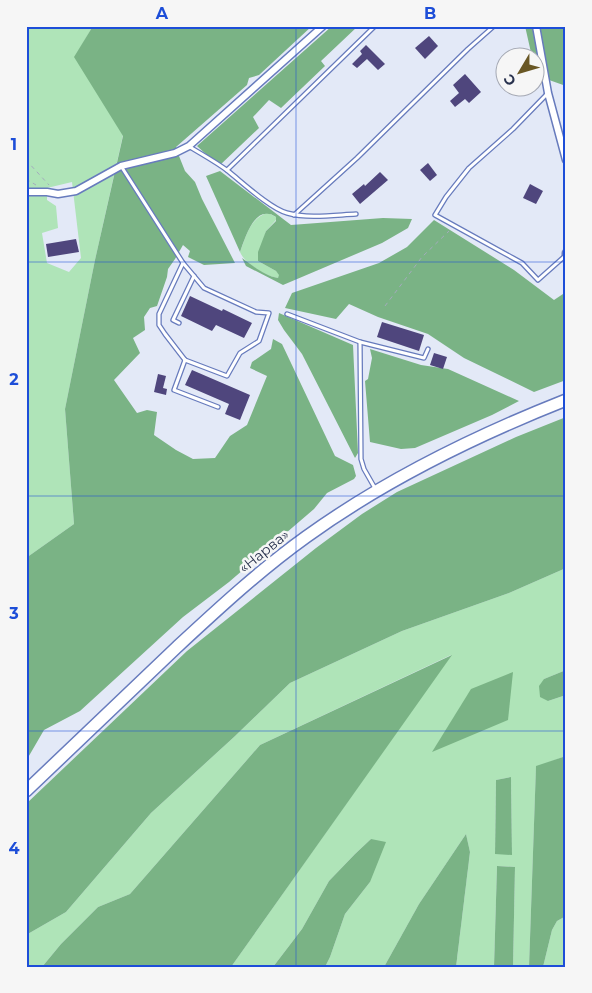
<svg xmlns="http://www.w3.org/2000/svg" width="592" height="993" viewBox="0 0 592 993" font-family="Montserrat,sans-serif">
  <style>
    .green { fill: #afe4b8; fill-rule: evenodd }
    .forest { fill: #7ab385 }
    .building { fill: #4f467d }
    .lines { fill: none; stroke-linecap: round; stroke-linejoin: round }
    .lane-casing { stroke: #677bbd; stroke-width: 5.5 }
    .street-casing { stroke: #677bbd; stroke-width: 9 }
    .highway-casing { stroke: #677bbd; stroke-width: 14 }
    .path { stroke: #a4abbd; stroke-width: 1; stroke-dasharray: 4 4; stroke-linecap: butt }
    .lane { stroke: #fff; stroke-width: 3 }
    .street { stroke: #fff; stroke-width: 6 }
    .highway { stroke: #fff; stroke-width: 11 }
    .grid { fill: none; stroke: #1d4ed8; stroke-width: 1; stroke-opacity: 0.55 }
    .labels { text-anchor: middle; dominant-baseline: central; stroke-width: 5; stroke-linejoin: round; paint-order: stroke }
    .street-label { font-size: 14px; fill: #29324e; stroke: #f6f6f6 }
    .neatline { fill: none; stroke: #1d4ed8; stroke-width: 2 }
    .grid-label { font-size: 16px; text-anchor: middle; font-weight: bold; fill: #1d4ed8 }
  </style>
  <rect width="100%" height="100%" fill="#e3e9f7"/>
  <!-- green -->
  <g class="green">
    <path d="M26,26h67l-18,31 48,78 -28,125 -30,149 9,115 -48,34zM72,182l9,76 -12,14 -22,-9 -5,-30 16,-5 -2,-22 -9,-6v-12z"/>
    <path d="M268,213l8,4v3l-10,11 -8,30 18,10 4,4 -2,3c-12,-2 -33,-14 -38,-26 6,-15 10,-35 28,-39z"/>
    <path d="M566,568v102l-22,9 4,22 18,-6v61l-30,11 -7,200h-16l2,-100 -18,-1 -3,101h-38l14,-115 -4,-18 -47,70 -35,63h-59l5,-10 15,-43 25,-32 1,-43 -16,15 -26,27 -27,48 -29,38h-42l220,-312 -191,90 -130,149 -32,13 -37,37 -19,23h-16v-32l40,-23 85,-99 83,-76 56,-54 112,-52 107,-38zM511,777l1,77h-17l1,-74z"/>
    <path d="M566,916v51h-23l9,-37 5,-9z"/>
  </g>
  <!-- forest -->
  <g class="forest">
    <path d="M93,26h48l-1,3 6,-3h166l-53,49 -10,3 -2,7 -71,62 3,9 6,15 10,11 7,17 33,64 -31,2 -16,-8 2,-6 -7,-6 -8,14 -7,10 -1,8 -10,29 -7,2 -6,9 1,13 -12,8 7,15 -26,27 23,33 10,-3 10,2 -3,23 22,15 17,9 22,-1 15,-22 17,-11 20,-49 -17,-8 2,-6 19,-13 2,-10 9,5 53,112 18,9 3,11 -2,3 -27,14 -13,16 -85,73 -46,35 -103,94 -36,19 -18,31v-203l48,-34 -9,-115 30,-149 28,-124 -49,-79z"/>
    <path d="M332,26h26l-37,35 4,5 -44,42 -12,-8 -16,17 6,11 -40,38 -22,-20z"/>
    <path d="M525,26h41v60l-31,-11 -1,-17 -2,-1z"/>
    <path d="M220,171l71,54 92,-7 29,1 -4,9 -26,15 -99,42 -37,-19 -4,-8c11,8 23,18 36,20l1,-3 -3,-4 -18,-10v-9l8,-21 10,-10v-4c-2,-1 -4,-3 -7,-3 -16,-4 -25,27 -29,38l-34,-76z"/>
    <path d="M434,220l80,50 40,30 12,-8v88l-32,12 -70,-34 -36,-24 -50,-17 -29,-13 -13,15 -51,-11 7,-15 87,-30 28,-16z"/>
    <path d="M279,313l74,32 5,108 -3,5 -53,-104 -18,-24 -6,-10z"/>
    <path d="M370,349l51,16 27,4 71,32 -27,14 -77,33 -14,1 -31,-7 -5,-61 3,-2 4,-21z"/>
    <path d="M566,417v151l-57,25 -107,38 -112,52 -56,54 -83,76 -85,99 -40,23v-131l161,-153 129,-103 46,-34 35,-22 119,-55z"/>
    <path d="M452,655l-221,312h-189l19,-23 37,-37 32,-13 130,-149z"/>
    <path d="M566,670v25l-18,6 -8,-4 -1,-11 5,-7z"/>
    <path d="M513,672l-5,48 -76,32 39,-63z"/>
    <path d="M566,756v160l-9,5 -5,9 -9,37h-14l7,-201z"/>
    <path d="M511,777l1,78 -17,-1 1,-74z"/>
    <path d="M466,834l4,18 -14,115h-72l35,-63z"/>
    <path d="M371,839l15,3 -16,40 -25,32 -15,43 -5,10h-52l29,-38 27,-48 26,-27z"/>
    <path d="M497,866l18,1 -2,100h-19z"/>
  </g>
  <!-- building -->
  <g class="building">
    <path d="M429,36l9,10 -13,13 -10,-11z"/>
    <path d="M366,45l19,19 -7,6 -11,-11 -10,9 -5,-4 10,-10 -2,-3z"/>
    <path d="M465,74l16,18 -12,11 -4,-4 -10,8 -5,-6 9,-8 -6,-8z"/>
    <path d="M428,163l9,12 -7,6 -10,-11z"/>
    <path d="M380,172l8,8 -28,24 -8,-10 12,-10 1,2z"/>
    <path d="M530,184l13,7 -7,13 -13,-6z"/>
    <path d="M76,239l3,13 -31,5 -2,-13z"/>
    <path d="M190,296l32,15 1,-2 29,14 -8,15 -28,-13 -4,6 -31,-15z"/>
    <path d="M382,322l42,13 -5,16 -42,-14z"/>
    <path d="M434,353l13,4 -4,12 -13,-4z"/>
    <path d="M192,370l58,25 -10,25 -15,-6 4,-10 -44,-19z"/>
    <path d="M158,374l8,2 -3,12 4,1 -1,6 -12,-3z"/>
  </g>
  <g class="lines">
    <!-- lane casing -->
    <g class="lane-casing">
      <g id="lane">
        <path d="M548,93l-35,36 -44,39 -23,29 -11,18 87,48 16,17 27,-24"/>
        <path d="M190,147c13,8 26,15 38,24 15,12 43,38 59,42 21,6 48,2 69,1"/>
        <path d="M121,166l62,97 21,25 52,24 13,1 -10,28 -19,12 -13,23 -42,-16"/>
        <path d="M227,170l148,-144"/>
        <path d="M294,215l63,-57 111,-109 26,-23"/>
        <path d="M183,263l-24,51v11l6,9 20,26"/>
        <path d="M287,314l73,28 64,16 4,-9"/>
        <path d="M179,323l-6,-3 21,-44"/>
        <path d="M360,342l1,117 3,10 12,21"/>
        <path d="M185,360l-11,30 44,17"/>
      </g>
    </g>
    <!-- street casing -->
    <g class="street-casing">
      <g id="street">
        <path d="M536,26l12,67 18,67"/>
        <path d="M26,192h21l11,2 18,-3 45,-25 54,-13 14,-7 134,-120"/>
        <path d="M566,253v3"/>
      </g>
    </g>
    <!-- highway casing -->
    <g class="highway-casing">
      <path id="highway" d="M26,791c50,-48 100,-96 151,-144 41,-38 83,-77 129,-110 79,-57 169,-101 260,-137"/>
    </g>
    <!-- path -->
    <g class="path">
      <path d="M564,26l2,1"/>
      <path d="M26,160l23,25"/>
      <path d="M26,179l10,6"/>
      <path d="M385,306l37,-49 27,-26"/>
    </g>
    <!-- lane -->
    <use href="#lane" class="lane"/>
    <!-- street -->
    <use href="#street" class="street"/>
    <!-- highway -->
    <use href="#highway" class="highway"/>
  </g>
  <!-- grid -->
  <path class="grid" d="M296,26v941M26,262h540M26,496h540M26,731h540"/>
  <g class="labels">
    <!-- street labels -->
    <g class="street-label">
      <text transform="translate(264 551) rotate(-39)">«Нарва»</text>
    </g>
  </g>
  <!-- border -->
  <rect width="592" height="993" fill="none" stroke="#f6f6f6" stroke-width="55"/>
  <!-- north arrow -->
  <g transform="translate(520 72) rotate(232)"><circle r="24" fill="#f6f6f6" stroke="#a4a8b3"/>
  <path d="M0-4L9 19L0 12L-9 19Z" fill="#695725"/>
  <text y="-8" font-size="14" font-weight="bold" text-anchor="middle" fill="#29324e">С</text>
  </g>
  <rect x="28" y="28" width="536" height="938" class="neatline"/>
  <g class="grid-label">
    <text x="162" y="19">A</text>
    <text x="430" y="19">B</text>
    <text x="14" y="150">1</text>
    <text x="14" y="385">2</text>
    <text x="14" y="619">3</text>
    <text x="14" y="854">4</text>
  </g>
</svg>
